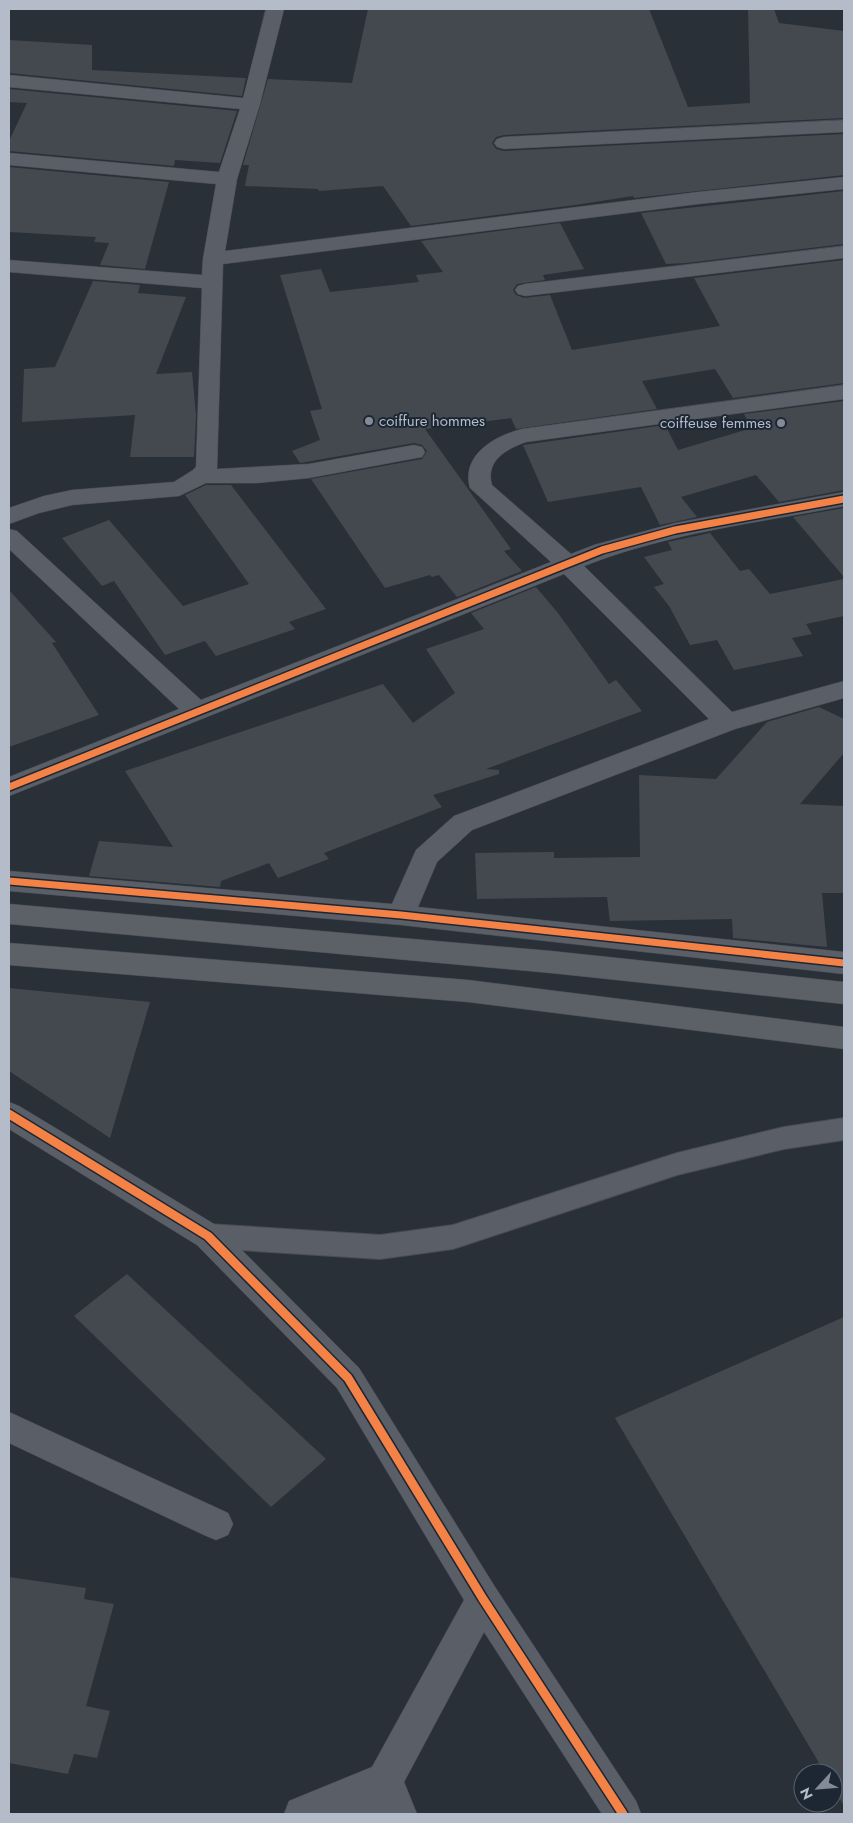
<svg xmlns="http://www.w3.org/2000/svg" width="853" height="1823" viewBox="0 0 853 1823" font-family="Jost,sans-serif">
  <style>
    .building { fill: #444950 }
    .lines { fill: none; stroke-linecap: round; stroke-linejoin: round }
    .lane-casing { stroke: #484c53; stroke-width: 2 }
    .street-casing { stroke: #484c53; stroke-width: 1 }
    .primary-casing { stroke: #484c55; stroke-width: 1 }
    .lane { fill: #5a5e66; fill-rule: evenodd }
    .street { fill: #5a5e66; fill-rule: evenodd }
    .primary { fill: #5c6168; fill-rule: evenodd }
    .cycleway-far1-casing { stroke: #1d2633; stroke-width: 10 }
    .cycleway-casing { stroke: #1d2633; stroke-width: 12 }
    .cycleway-far1 { stroke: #f48246; stroke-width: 7 }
    .cycleway { stroke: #f48246; stroke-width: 9 }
    .poi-dot { fill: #848b96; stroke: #1d2633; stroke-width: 2 }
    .labels { text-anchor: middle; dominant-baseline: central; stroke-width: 4; stroke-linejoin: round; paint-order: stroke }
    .poi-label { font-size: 15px; fill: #b4bcc9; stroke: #1d2633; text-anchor: start }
  </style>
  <rect width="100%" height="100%" fill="#2a3038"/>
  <!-- building -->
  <g class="building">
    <path d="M368,9h281l39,98 62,-4 -2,-94h26l5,14 65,8v87l-340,17 -8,2 -4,6 4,6 8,2 340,-17v41l-210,23 -1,-2 -58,9 -164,21 -28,-40 -64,5 -1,-2 -73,-3 4,-21h-6l25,-86 84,4z"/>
    <path d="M9,40l83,5v25l154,8 -4,18 -233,-23z"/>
    <path d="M9,89l228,22 -17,52 -45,-3 -1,6 -165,-15v-10l18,-38 -18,-1z"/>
    <path d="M9,167l160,15 -24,87 -45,-4 9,-22 -15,-1 2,-5 -87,-5z"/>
    <path d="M844,191v53l-158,19 -20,1 -25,-51z"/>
    <path d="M560,223l24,46 -41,6 2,5 -28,4 -4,6 3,5 8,3 26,-3 22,55 148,-24 -26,-48 150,-18v123l-111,15 -18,-29 -73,12 15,28 -141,20 -5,-11 -86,11 86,120 -7,2 18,20 -65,26 -18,-22 -7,2 -2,-2 -45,13 -74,-109 111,-20 5,-8 -5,-6 -8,-2 -114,20 -8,-12 28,-11 -10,-29 12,-2 -42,-134 41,-6 9,23 89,-10 -3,-7 27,-3 -22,-31z"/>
    <path d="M93,281l47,4 -2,8 48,4 -30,77 36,-2 4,43 -2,42h-64l5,-42 -113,7 2,-53 31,-2z"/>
    <path d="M844,401v89l-65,12 -23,-27 -75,22 16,20 -37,8 -19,-38 -93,15 -25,-57 142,-20 13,25 74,-22 -8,-14z"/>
    <path d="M206,485h25l95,124 -37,13 6,7 -79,27 -11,-15 -40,14 -51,-74 -12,5 -40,-48 47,-18 74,86 66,-22 -64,-89z"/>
    <path d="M844,508v69l-51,-60z"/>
    <path d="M710,533l30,38 9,-2 21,25 74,-15v37l-38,8 6,10 -20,4 11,18 -69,14 -17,-30 -27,5 -21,-39 -15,-19 10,-3 -20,-27 28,-7 -4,-8z"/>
    <path d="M536,587l22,26 51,71 7,-4 26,31 -156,58 13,1v4l-66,21 9,12 -118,46 5,6 -51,19 -9,-15 -48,18 -1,6 -131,-11 10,-35 74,6 -48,-76 258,-87 30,39 42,-30 -29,-44 58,-20 -13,-16z"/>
    <path d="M9,590l47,52 -4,1 47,72 -90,32z"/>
    <path d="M819,707l25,12v34l-44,51 44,2v87h-22l5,54 -94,-9 -1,-19 -122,2 -3,-24 -130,2 -2,-46 79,-1v6l86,-1 -1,-82 77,4 51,-57z"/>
    <path d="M9,988l141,14 -40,136 -101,-67z"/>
    <path d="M127,1274l199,185 -55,48 -197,-191z"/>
    <path d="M844,1317v489l-11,-19v-14h-8l-210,-355z"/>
    <path d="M9,1577l77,11 -2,11 30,5 -28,102 24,5 -13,47 -23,-4 -6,20 -59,-11z"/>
  </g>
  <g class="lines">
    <!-- lane casing -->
    <g class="lane-casing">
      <path id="lane" d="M844,1118v22l-60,9 -107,26 -224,74 -73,10 -172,-11 -10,-4 -4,-8 4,-8 10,-4 172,11 73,-10 224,-72 107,-26z"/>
    </g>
    <!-- street casing -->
    <g class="street-casing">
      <g id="street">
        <path d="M266,9h18l-24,95 -23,75 -12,72 473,-59 146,-15v12l-146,15 -475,60 -6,205 92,-5 105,-19 8,2 3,5 -3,5 -113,21 -52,5h-51l-27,13 -107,9 -33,8 -30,11v-16l35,-12 28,-6 102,-8 19,-12 3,-3 6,-179 -193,-16v-12l193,15 1,-16 13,-75 -207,-19v-12l210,19 21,-63 -231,-22v-12l234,23z"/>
        <path d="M844,120v12l-340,17 -7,-2 -3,-4 3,-4 7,-2z"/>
        <path d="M844,246v12l-319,38 -7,-2 -3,-4 3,-4 7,-2z"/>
        <path d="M844,385v14l-318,43c-20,7 -41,19 -34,43l79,69 23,-9 81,-22 169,-31v14c-87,17 -177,27 -260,60l148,146 112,-31v17l-109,31 -263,101 -35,32 -19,45 426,45v22l-443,-49 -392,-34v-20l383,33 24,-54 38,-34 255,-97 -145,-145 -555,222v-19l170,-68 -170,-160v-20l8,2 184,169 350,-138 -81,-74c-9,-33 24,-52 52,-59z"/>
        <path d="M9,1102l10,4 200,121 140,141 136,219 141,214 5,13h-39l-118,-182 -80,150 13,32h-133l5,-13 83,-34 92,-167 -127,-212 -140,-143 -188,-116z"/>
        <path d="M9,1412l219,101 5,11 -5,11 -12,5 -12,-5 -195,-92z"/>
      </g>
    </g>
    <!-- primary casing -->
    <g class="primary-casing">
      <g id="primary">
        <path d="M9,904l542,47 293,31v22l-293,-31 -542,-49z"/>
        <path d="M9,943l459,37 376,47v22l-376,-47 -459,-37z"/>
      </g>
    </g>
    <!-- lane -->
    <use href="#lane" class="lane"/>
    <!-- street -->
    <use href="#street" class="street"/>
    <!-- primary -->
    <use href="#primary" class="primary"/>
    <!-- cycleway-far1 casing -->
    <g class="cycleway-far1-casing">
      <g id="cycleway-far1">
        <path d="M9,787l593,-237 73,-20 169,-31"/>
        <path d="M9,881l392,34 443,48"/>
      </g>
    </g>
    <!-- cycleway casing -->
    <g class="cycleway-casing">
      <path id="cycleway" d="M9,1114l199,122 140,142 135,221 140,215"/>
    </g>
    <!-- cycleway-far1 -->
    <use href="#cycleway-far1" class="cycleway-far1"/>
    <!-- cycleway -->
    <use href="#cycleway" class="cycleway"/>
  </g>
  <!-- markers -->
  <g class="poi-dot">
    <circle cx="369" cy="421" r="5"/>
    <circle cx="781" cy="423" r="5"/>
  </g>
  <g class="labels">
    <!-- poi labels -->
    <g class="poi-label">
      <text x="379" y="421">coiffure hommes</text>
      <text x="771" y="423" text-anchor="end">coiffeuse femmes</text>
    </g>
  </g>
  <!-- border -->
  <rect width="853" height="1823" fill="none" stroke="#b4bcc9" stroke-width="20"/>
  <!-- north arrow -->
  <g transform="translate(818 1788) rotate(244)"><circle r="24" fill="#1d2633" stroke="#59626f"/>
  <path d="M0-4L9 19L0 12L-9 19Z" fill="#848b96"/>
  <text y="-8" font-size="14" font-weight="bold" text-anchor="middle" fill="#b4bcc9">N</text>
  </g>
</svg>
